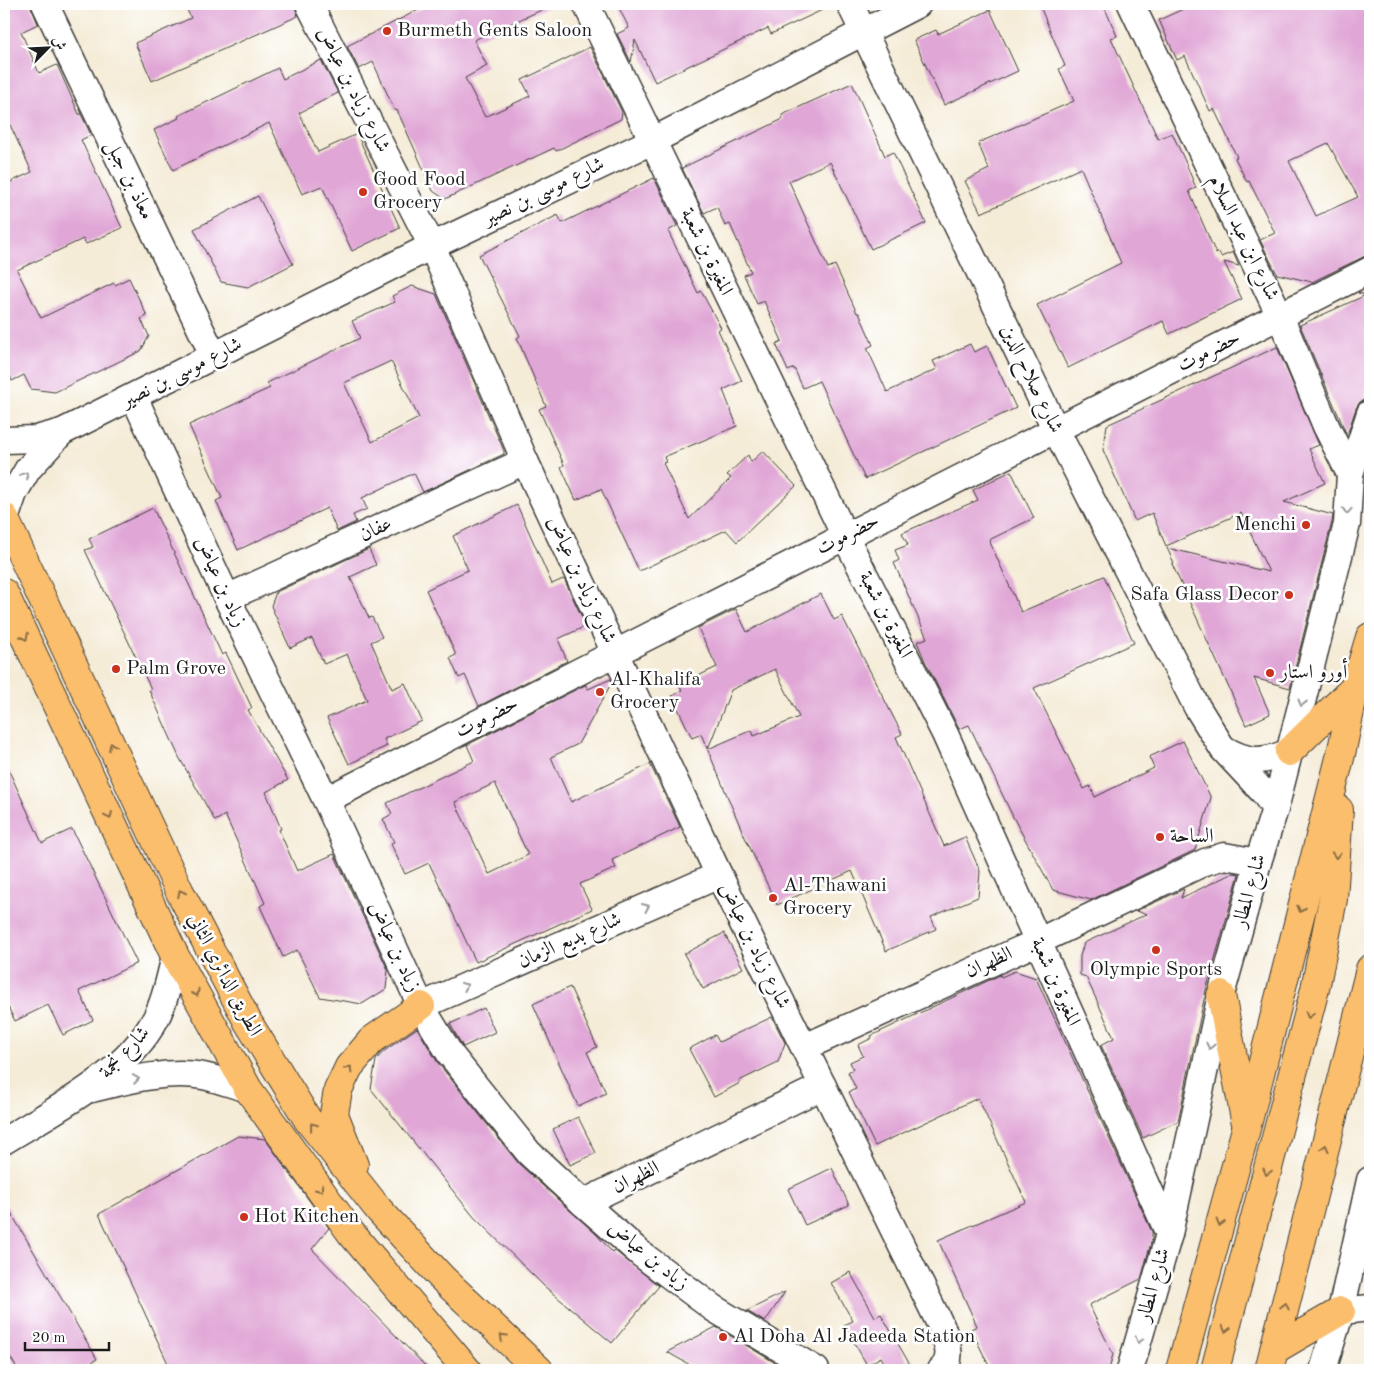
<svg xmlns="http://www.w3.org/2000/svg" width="1374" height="1374" viewBox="0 0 1374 1374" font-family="'Old Standard TT',Amiri,serif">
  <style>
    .building { fill: #e0a6d6; fill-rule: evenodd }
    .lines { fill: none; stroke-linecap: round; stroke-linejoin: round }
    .street-casing { stroke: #3d3b38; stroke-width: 29 }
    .primary-casing { stroke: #3d3b38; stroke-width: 30 }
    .street { stroke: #fff; stroke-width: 26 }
    .primary { stroke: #fabe6d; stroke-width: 28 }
    .oneway { stroke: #999 }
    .oneway2 { stroke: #8b6d44 }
    .poi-dot { fill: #c8321e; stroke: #fff; stroke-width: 2 }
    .labels { text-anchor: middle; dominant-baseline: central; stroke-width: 5; stroke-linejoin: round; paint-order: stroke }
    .poi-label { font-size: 20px; fill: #1c1c1c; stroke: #fff; text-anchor: start }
    .street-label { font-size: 20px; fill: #1c1c1c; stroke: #fff }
  </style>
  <rect width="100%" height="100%" fill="#fff"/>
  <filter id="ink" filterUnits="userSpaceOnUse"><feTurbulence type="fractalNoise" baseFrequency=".02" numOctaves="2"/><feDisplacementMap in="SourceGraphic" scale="10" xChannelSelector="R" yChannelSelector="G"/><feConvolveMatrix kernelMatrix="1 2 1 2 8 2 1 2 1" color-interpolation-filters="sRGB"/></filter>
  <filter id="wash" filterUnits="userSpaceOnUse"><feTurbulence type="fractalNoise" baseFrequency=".0096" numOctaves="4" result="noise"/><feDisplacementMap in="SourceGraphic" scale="20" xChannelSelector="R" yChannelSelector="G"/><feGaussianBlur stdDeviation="1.12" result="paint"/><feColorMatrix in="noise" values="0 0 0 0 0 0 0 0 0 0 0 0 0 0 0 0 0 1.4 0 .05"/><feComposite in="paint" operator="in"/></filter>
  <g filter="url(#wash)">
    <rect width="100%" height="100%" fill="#f5ecd8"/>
    <g id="blocks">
      <!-- building -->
      <g class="building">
        <path d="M4,4h26l8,20 -17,8 18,41 18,-8 22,49h2l10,21 -10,5 41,88 -36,16 -3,-5 -66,31 24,48 73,-35 1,2 14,-7 18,38 -6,3 8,17 -8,15 -86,41 -24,-3 -7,-14 -12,6 -8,-18v-178l28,-13 -28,-60z"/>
        <path d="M184,4h110l4,12 -146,65 -17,-38 56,-25z"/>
        <path d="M430,4h125l-81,36 13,26 -22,12 20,39 45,-21 -8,-16 68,-33 32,65 -1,7 -65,32 -2,-3 -109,51 -12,-8 -18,-41 -18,-40 -2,1 -22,-49 -14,7 -12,-23z"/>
        <path d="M617,4h218l-64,30 -3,-6 -113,54 -20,-42 -4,22 -14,-28 12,-6z"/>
        <path d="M1039,4h64l14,32 -6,2 47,101 14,-6 13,28 11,27 -7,3 27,63 3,-2 2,5 12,-5 6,14 -15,-4 18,37 -73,35 -6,-13 -95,47 -31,-63 84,-42 -40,-95 -100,45 -16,-32 24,-12 -11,-26 96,-42 -15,-32 6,-3z"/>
        <path d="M1194,4h176v251l-7,2 -51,25 -35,-8 -17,-34 15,-7 -26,-52 -2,1 -12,-24 2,-1 -23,-48 -4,2 -25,-55 -8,4 -18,-40zM1328,143l30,54 -42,19 -27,-55z"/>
        <path d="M990,10l28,61 -74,34 -30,-65 22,-10 2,4z"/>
        <path d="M321,60l17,33 -39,20 19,39 39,-18 43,94 -48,23 -30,-65 -20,8 -33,-71 -96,47 -19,-40 25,-12 -1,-2 100,-48 5,11z"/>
        <path d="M852,83l33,73 8,-4 33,71 -55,26 -41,-87 -41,19 39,87 7,-3 22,48h2l14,32 -6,3 20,44 50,-23 -4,-8 37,-17 4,8 13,-6 29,62 -151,71 -46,-98 -16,7 -9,-20 -6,3 -12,-27 6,-3 -18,-40 -7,3 -13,-29 7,-3 -21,-48 -5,2 -8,-19 -13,6 -22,-45 101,-49 -1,-4z"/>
        <path d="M654,178l23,48 -9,5 30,62 3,-2 20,37 -3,2 24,51 -19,9 14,36 -73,31 2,5 -3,1 26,56 42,-41 -4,-3 21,-20 3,7 12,-11 33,35 -59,56 -11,-12 -87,41 -38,-82 -25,11 -15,-33 3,-2 -25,-56 7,-3 -29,-68 3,-2 -41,-81 79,-40 4,8z"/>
        <path d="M258,196l35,68 -45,23 -27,-5 -27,-53z"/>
        <path d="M412,286l24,8 68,157v3l-81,38 -9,-19 -52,25 5,11 -14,6 3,7 -19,9 -10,-23 -89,42 -22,-49 6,-3 -33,-73 81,-37 -3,-5 93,-45 -8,-17 43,-19 -3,-6zM391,361l28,57 -47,24 -28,-59z"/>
        <path d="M1370,287v89l-6,24 -4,2 -4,6 -8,24 -2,1 -46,-108 66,-30 -8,-2z"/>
        <path d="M1277,347l42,98 -10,4 16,34 -41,19 49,13 -1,7 -42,166 -36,-10 16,36 -24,11 -74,-161 2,-1 -7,-15 102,24 -28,-59 -75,33 -14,-33 -17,8 -32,-71 4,-25z"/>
        <path d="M1011,471l23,47 -45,22 32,72 83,-36 30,67 -100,45 50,101 6,-3 5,11 59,-29 -5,-11 34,-16 28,57 -16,52 -104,50 -38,-10 -39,-71 -45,-94 -10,4 -34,-68 -8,-19 10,-4 -33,-75 5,-3 -4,-10 13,-5 -6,-12 76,-33 -5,-10z"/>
        <path d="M517,505l35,79 11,-5 2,2 21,45 -28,13 9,22 -88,45 -14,-31 -6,3 -9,-20 6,-3 -30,-65 42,-20 -15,-34z"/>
        <path d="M153,508l69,147 4,-2 26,55 -4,2 40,70 -22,12 15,37 -2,1 18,41 37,-17 54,116 -2,19 -24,15 -42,-7 -23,-47 -14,7 -23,-51 5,-3 -40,-88 -10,6 -36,-64 -30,-67 2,-1 -66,-139 8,-3 -4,-8z"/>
        <path d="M369,549l7,16 -26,12 19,41 3,-1 10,20 -11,5 21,47 13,-6 17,38 -38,18 3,7 -38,18 -22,-46 40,-18 -20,-46 -23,10 -12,-26 -22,10 -19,-42 5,-14z"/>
        <path d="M821,594l13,26 8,-4 60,118 -6,3 48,109 21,-9 15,34 -2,26 -47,20 5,12 -50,22 -34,-80 -75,34 -34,-72 -42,-99 -9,4 -20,-42 10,-5 -3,-6 38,-18 -19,-39 38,-19 11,23zM775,669l24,48 -45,19 -2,-6 -44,19 23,-59z"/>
        <path d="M611,679l1,3 -34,62 -27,13 20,45 79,-38 30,63 -68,33 4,8 -36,16 12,25 -116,53 -47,-99 -24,11 -14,-30 3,-2 -11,-23 9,-5 -5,-11 87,-42 -7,-16 114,-58 5,-2 2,4zM495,783l33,72 -39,19 -34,-72z"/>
        <path d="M4,760l38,83 30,-14 65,134 -58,28 14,29 -30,15 -15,-30 -33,16 -11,-22z"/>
        <path d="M1233,873l6,1 -33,116 -28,131 -35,17 -42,-93 13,-7 -28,-61 -6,-2v-19l4,-13 63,-29 -11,-3 48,-22 -3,9z"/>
        <path d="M724,933l19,35 -40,21 -19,-35z"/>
        <path d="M1015,971l21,7 116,254v7l-11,40 -52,26 24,49 -4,16h-118l-20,-41 6,-3 -39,-86 88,-38 -48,-104 -103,48 -26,-54 7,-3 -8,-17 5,-3 -3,-7 13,-6 -5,-11 14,-7 -1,-2 129,-61 1,2z"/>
        <path d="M570,987l27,60 -10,5 19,41 -28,13 -45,-102z"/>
        <path d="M484,1008l11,24 -32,15 -13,-23z"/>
        <path d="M772,1017l13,26 -7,19 -39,19 1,2 -26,14 -25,-48 26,-14 4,7z"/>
        <path d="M417,1028l21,35 81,101 77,70 16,18 2,-2 45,36 -47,57 -68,-57 -70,-69 -103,-128 5,-29 7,-8z"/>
        <path d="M578,1117l18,36 -26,12 -17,-36z"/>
        <path d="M238,1136l27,3 64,89 -17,21 117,121h-258l-72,-156z"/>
        <path d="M832,1168l17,37 -44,20 -17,-36z"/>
        <path d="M4,1201l93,158 -18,11h-61l-14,-23z"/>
        <path d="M850,1272l25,45 6,-3 32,56h-25l-7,-13 -14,8 -23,-40 9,-4 -22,-38z"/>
        <path d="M785,1292l-20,30 -18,-11z"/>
        <path d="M716,1327l71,43h-88l-32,-18z"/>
      </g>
    </g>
  </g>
  <g filter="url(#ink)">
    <use href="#blocks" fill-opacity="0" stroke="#3d3b38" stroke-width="1"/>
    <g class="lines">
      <!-- street casing -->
      <g class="street-casing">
        <g id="street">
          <path d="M45,4l169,353"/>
          <path d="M309,4l123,242 93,215 194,414 224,455c4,14 11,29 -2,40"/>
          <path d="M586,4l259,532 100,198 224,500"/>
          <path d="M850,4l206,426 141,277 26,42 42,45 10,15"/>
          <path d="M1131,4l149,312 46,110 24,48"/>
          <path d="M134,397l93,201 99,202 95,206 29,48 79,99 54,50 58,51 72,54 103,62"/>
          <path d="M4,440l32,-1 26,-7 370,-186 220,-105 266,-137"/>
          <path d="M5,519l9,-26 14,-24 34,-37"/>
          <path d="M227,598l298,-137"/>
          <path d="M1224,749c24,14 39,14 65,3"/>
          <path d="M326,800l1044,-530"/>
          <path d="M421,1006l298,-131"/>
          <path d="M805,1047l232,-105 168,-80 19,-6 34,6"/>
          <path d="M92,1089c33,-8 77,-20 111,-13 15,3 30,9 45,13"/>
          <path d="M4,1141c52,-32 123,-67 152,-123 10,-19 14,-42 19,-62"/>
          <path d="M583,1203l240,-117"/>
          <path d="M1341,1311l29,-3"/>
          <path d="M1130,1370l39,-136 52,-239 37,-133 17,-53 72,-285 3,-50 20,-61"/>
          <path d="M1323,1370l18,-59 29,-131"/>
        </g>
      </g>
      <!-- primary casing -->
      <g class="primary-casing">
        <g id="primary">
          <path d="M4,517l176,375 68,130 60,98 71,90 64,69 96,91"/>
          <path d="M4,593l171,363 73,133 103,144 116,137"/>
          <path d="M1289,752l66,-65"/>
          <path d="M1221,995l24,124"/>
          <path d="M354,1165l-20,-51 4,-24 11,-23 23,-27 49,-34"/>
          <path d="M1274,1350l67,-39"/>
          <path d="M1180,1370l67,-245 94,-371 14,-67 15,-50"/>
          <path d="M1215,1370l100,-381 18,-90 6,-89"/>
          <path d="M1269,1370l101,-401"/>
        </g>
      </g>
      <!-- street -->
      <use href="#street" class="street"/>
      <!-- primary -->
      <use href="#primary" class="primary"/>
    </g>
    <!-- one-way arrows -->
    <defs><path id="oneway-chevron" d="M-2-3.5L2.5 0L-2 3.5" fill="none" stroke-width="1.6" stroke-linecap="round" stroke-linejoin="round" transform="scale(1.25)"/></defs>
    <g class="oneway">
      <use href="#oneway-chevron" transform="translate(25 475) rotate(-58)"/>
      <use href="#oneway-chevron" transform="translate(1347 511) rotate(94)"/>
      <use href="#oneway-chevron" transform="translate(1302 703) rotate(104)"/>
      <use href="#oneway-chevron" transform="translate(646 907) rotate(-24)"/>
      <use href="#oneway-chevron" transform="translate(465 986) rotate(-24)"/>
      <use href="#oneway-chevron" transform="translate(1210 1046) rotate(102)"/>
      <use href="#oneway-chevron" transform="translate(136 1079) rotate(-9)"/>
      <use href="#oneway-chevron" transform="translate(1139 1340) rotate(106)"/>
    </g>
    <g class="oneway2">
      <use href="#oneway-chevron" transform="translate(25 637) rotate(65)"/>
      <use href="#oneway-chevron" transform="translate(112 746) rotate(-115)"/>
      <use href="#oneway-chevron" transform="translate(109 816) rotate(65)"/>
      <use href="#oneway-chevron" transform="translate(1336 855) rotate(93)"/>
      <use href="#oneway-chevron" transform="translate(181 893) rotate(-117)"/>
      <use href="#oneway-chevron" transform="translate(1301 909) rotate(104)"/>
      <use href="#oneway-chevron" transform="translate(196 993) rotate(61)"/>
      <use href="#oneway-chevron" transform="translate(1309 1015) rotate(105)"/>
      <use href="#oneway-chevron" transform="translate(349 1069) rotate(-57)"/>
      <use href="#oneway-chevron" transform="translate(313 1126) rotate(-128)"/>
      <use href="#oneway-chevron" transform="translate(1325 1148) rotate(-76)"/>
      <use href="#oneway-chevron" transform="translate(1267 1172) rotate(105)"/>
      <use href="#oneway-chevron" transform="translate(320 1189) rotate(55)"/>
      <use href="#oneway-chevron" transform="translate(1220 1223) rotate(105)"/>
      <use href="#oneway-chevron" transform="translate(1285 1306) rotate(-76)"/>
      <use href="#oneway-chevron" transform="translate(1226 1329) rotate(105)"/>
      <use href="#oneway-chevron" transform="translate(503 1337) rotate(-136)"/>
    </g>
  </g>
  <!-- markers -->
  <g class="poi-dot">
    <circle cx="387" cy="31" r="5"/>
    <circle cx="363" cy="192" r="5"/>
    <circle cx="1306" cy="525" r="5"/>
    <circle cx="1289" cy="595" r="5"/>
    <circle cx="116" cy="669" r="5"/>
    <circle cx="1270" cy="673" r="5"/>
    <circle cx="600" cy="692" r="5"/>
    <circle cx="1160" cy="837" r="5"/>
    <circle cx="773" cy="898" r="5"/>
    <circle cx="1156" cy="950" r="5"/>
    <circle cx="244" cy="1217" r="5"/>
    <circle cx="723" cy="1337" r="5"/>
  </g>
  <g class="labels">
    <!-- poi labels -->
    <g class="poi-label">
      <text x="397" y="31">Burmeth Gents Saloon</text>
      <text x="373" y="180">Good Food<tspan x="373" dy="23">Grocery</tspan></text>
      <text x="1296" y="525" text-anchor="end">Menchi</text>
      <text x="1279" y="595" text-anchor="end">Safa Glass Decor</text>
      <text x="126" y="669">Palm Grove</text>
      <text x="1280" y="673">أورو استار</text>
      <text x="610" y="680">Al-Khalifa<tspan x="610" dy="23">Grocery</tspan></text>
      <text x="1170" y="837">الساحة</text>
      <text x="783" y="886">Al-Thawani<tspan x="783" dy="23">Grocery</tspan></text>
      <text x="1156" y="970" text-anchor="middle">Olympic Sports</text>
      <text x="254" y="1217">Hot Kitchen</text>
      <text x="733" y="1337">Al Doha Al Jadeeda Station</text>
    </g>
    <!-- street labels -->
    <g class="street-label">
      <text transform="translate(353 90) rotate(63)">شارع زياد بن عياض</text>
      <text transform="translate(129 180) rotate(64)">معاذ بن جبل</text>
      <text transform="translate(544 192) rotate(-26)">شارع موسى بن نصير</text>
      <text transform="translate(1243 238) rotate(64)">شارع ابن عبد السلام</text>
      <text transform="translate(706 252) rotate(64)">المغيرة بن شعبة</text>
      <text transform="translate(1209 352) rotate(-27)">حضرموت</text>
      <text transform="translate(182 373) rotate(-27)">شارع موسى بن نصير</text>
      <text transform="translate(1031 379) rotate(64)">شارع صلاح الدين</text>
      <text transform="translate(376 530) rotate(-25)">عفان</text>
      <text transform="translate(848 535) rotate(-27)">حضرموت</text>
      <text transform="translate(581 580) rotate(65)">شارع زياد بن عياض</text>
      <text transform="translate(220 582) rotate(65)">زياد بن عياض</text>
      <text transform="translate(885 615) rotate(63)">المغيرة بن شعبة</text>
      <text transform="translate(487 718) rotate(-27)">حضرموت</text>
      <text transform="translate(1250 891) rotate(-74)">شارع المطار</text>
      <text transform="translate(570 941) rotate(-24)">شارع بديع الزمان</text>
      <text transform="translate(754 946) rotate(64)">شارع زياد بن عياض</text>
      <text transform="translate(394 947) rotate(65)">زياد بن عياض</text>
      <text transform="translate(989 963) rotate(-24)">الظهران</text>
      <text transform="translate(224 975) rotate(62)">الطريق الدائري الثاني</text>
      <text transform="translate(1055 982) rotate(66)">المغيرة بن شعبة</text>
      <text transform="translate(125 1053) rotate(-47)">شارع نجمة</text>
      <text transform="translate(636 1178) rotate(-26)">الظهران</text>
      <text transform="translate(648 1256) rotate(39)">زياد بن عياض</text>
      <text transform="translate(1154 1285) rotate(-74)">شارع المطار</text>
    </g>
  </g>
  <!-- margin -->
  <rect width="1374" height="1374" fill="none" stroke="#fff" stroke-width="20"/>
  <!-- north arrow -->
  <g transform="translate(48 48) rotate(66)" stroke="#ffffff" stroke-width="4" paint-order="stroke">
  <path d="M0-4L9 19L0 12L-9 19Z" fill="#1c1c1c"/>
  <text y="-8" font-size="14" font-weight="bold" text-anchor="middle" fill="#1c1c1c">ش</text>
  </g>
  <!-- scale -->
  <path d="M25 1342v8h84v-8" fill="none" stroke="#1c1c1c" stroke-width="2.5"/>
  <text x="32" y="1342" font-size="15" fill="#1c1c1c" stroke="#ffffff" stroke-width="4" paint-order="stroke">20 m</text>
</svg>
